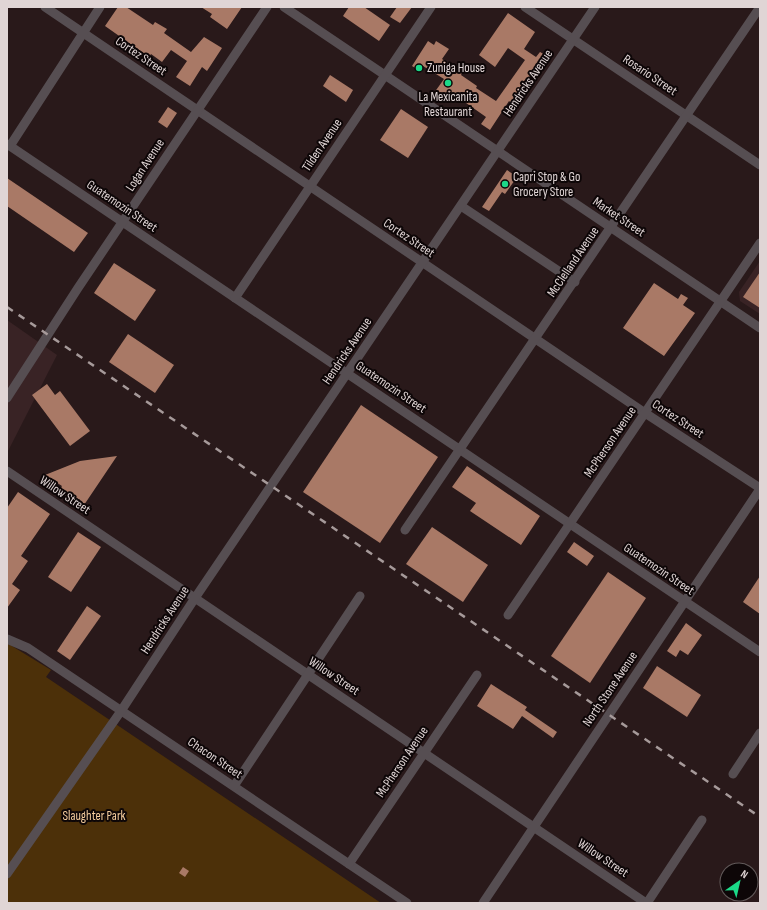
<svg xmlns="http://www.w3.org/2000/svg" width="767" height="910" viewBox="0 0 767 910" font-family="'Sofia Sans Condensed',sans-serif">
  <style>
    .built { fill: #392325 }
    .green { fill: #4c3009 }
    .building { fill: #a97966 }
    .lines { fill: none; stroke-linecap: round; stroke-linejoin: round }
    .minor { stroke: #564e52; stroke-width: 9 }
    .rail { stroke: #a69a9a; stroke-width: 2.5; stroke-dasharray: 7 7; stroke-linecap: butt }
    .poi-dot { fill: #1bd988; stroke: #0d0607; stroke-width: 1.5 }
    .labels { text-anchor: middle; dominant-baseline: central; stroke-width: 4; stroke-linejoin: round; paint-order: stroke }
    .street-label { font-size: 13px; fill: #e0d5d5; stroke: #0d0607 }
    .poi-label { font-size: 13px; fill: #e0d5d5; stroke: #0d0607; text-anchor: start }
    .park-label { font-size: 13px; fill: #f8cf9f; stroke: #0d0607 }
  </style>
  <rect width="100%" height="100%" fill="#29191a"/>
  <!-- built -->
  <g class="built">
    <path d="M760,261v53l-20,-13 -1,-9z"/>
    <path d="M7,320l50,35 -50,98z"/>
  </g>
  <!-- green -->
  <path class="green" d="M7,643l44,27 -5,7 335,226h-374z"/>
  <!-- building -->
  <g class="building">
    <path d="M118,7h8l27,18 2,-3 12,7 -3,4 27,19 13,-15 18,11 -15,23 -5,-4 -12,19 -14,-9 11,-16 -16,-11 -9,12 -11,-8 -2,3 -44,-31z"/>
    <path d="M201,7h41l-15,22 -17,-12 2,-3z"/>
    <path d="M349,7h15l26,18 -11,16 -36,-25z"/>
    <path d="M397,7h15l-12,16 -10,-6z"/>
    <path d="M508,13l27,19 -11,17 12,8 4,-5 9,5 -9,13 -4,-3 -14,21 2,2 -10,15 -5,-4 -19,29 -9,-6 5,-7 -37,-26 -5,9 -10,-7 10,-14 -21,-13 -3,5 -8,-5 16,-25 6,4 2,-4 13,8 -7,10 20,14 -1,2 16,11 -1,2 20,13 29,-41 -17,-12 -13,19 -16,-12z"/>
    <path d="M330,75l23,15 -7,12 -23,-16z"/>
    <path d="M168,107l9,6 -10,15 -9,-6z"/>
    <path d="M401,109l27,18 -20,31 -28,-18z"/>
    <path d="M507,170l10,7 -12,17 -3,-2 -13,19 -7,-4z"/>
    <path d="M7,178l81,55 -14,19 -67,-46z"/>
    <path d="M114,263l42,27 -21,31 -41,-28z"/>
    <path d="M760,272v36l-17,-11z"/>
    <path d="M654,283l24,16 3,-5 7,4 -5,7 12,8 -31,43 -41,-28z"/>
    <path d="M128,334l46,31 -19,28 -46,-31z"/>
    <path d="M47,384l8,11 5,-4 30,40 -20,15 -38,-51z"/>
    <path d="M361,405l77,52 -58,86 -77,-51z"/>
    <path d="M117,456l-35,52 -24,-16 4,-6 -17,-11 35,-14z"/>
    <path d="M467,466l73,50 -19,29 -51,-34 6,-8 -24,-16z"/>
    <path d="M18,492l32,22 -29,42 7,5 -16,23 8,6 -13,18v-100z"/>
    <path d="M432,527l56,38 -25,37 -57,-38z"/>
    <path d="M78,532l23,15 -30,45 -23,-15z"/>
    <path d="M574,542l20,14 -7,10 -20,-14z"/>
    <path d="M608,572l38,26 -56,85 -39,-27z"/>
    <path d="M760,576v38l-17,-12z"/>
    <path d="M87,606l14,10 -31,44 -13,-9z"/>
    <path d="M686,623l16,12 -14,20 -8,-5 -4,7 -9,-6z"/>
    <path d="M657,666l44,29 -14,22 -44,-29z"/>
    <path d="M491,684l36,23 -2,3 32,22 -4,6 -31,-22 -9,13 -36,-23z"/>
    <path d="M183,867l6,4 -4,6 -6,-4z"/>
  </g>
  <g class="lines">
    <!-- minor -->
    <g class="minor">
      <path d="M45,7l600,406 115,75"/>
      <path d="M284,7l476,321"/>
      <path d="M525,7l235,158"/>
      <path d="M7,144l753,508"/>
      <path d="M10,146l90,-139"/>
      <path d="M461,206l114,76"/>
      <path d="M235,298l196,-291"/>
      <path d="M7,398l71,-110 189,-281"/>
      <path d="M7,471l639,432"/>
      <path d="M405,530l355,-523"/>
      <path d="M508,615l252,-372"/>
      <path d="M7,639l21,9 379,255"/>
      <path d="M733,774l27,-41"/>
      <path d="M234,786l126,-190"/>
      <path d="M349,864l128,-189"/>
      <path d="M7,874l114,-163 74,-113 400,-591"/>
      <path d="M483,903l277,-414"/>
      <path d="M647,903l55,-83"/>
    </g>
    <!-- rail -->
    <path class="rail" d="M7,307l753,510"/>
  </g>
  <!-- markers -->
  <g class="poi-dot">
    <circle cx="419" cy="68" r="4"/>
    <circle cx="448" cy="83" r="4"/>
    <circle cx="505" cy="184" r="4"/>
  </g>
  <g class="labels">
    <!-- street labels -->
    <g class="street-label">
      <text transform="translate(141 56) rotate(34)">Cortez Street</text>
      <text transform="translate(650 75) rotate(34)">Rosario Street</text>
      <text transform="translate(528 83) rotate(-56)">Hendricks Avenue</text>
      <text transform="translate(322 145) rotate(-56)">Tilden Avenue</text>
      <text transform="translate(145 165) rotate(-57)">Logan Avenue</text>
      <text transform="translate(122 206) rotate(34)">Guatemozin Street</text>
      <text transform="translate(619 217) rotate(34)">Market Street</text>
      <text transform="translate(409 238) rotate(34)">Cortez Street</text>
      <text transform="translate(573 262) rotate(-56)">McClelland Avenue</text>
      <text transform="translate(347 351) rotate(-56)">Hendricks Avenue</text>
      <text transform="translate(391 387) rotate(34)">Guatemozin Street</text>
      <text transform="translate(678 419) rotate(33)">Cortez Street</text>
      <text transform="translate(610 442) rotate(-56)">McPherson Avenue</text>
      <text transform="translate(65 495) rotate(34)">Willow Street</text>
      <text transform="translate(659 569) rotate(34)">Guatemozin Street</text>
      <text transform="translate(165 620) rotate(-57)">Hendricks Avenue</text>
      <text transform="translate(334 676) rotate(34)">Willow Street</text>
      <text transform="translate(610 689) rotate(-56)">North Stone Avenue</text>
      <text transform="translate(215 758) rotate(34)">Chacon Street</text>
      <text transform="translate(402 762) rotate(-56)">McPherson Avenue</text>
      <text transform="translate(603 858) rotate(34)">Willow Street</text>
    </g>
    <!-- poi labels -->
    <g class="poi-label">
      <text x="427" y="68">Zuniga House</text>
      <text x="448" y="97" text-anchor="middle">La Mexicanita<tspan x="448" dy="15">Restaurant</tspan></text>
      <text x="513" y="177">Capri Stop &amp; Go<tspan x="513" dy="15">Grocery Store</tspan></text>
    </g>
    <!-- park labels -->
    <g class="park-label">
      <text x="94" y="816">Slaughter Park</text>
    </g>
  </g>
  <!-- border -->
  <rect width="767" height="910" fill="none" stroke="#e0d5d5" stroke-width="16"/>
  <!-- north arrow -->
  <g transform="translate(739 882) rotate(34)"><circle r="19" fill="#0d0607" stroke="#615959"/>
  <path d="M0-3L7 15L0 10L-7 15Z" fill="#1bd988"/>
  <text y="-6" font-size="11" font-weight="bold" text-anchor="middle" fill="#e0d5d5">N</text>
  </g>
</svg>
